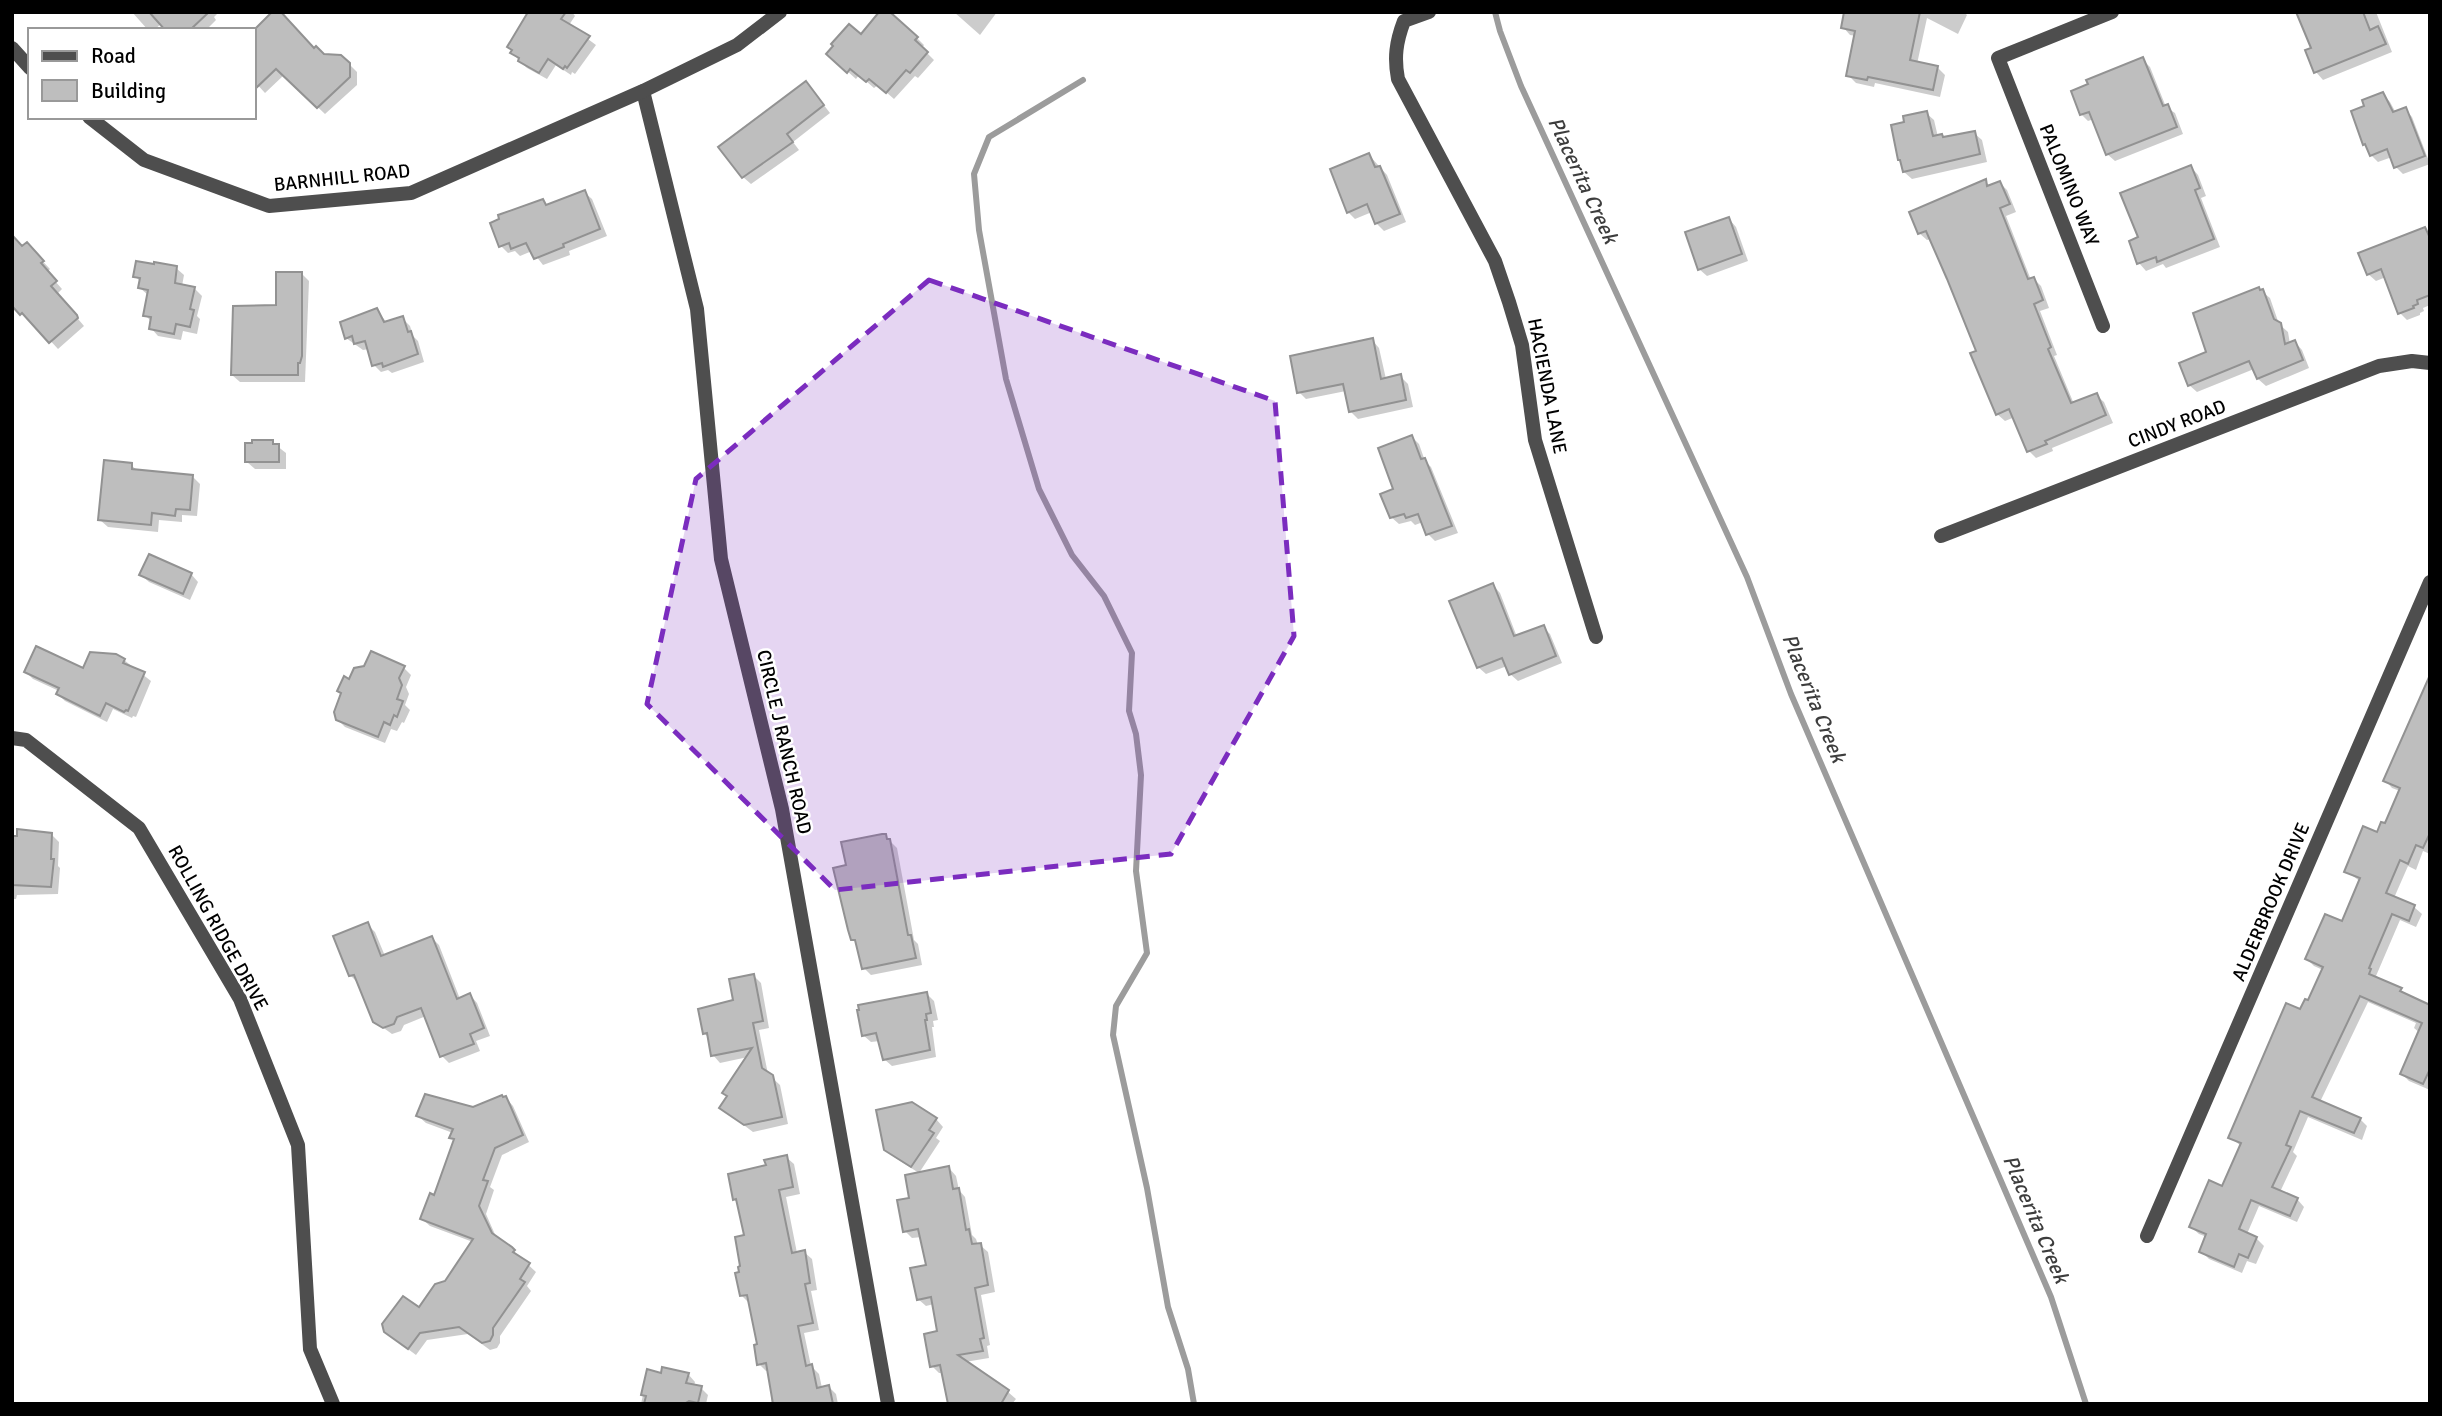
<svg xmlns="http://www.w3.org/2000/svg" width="2442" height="1416" viewBox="0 0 2442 1416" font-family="Signika,sans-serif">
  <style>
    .shadow { fill: #0003 }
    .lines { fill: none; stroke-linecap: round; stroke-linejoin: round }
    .stream { stroke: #9c9c9c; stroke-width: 6 }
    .building { fill: #bebebe; stroke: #929292; stroke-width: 2 }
    .minor { stroke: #4e4e4e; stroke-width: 14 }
    .marked { fill: #7b2cbf; fill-opacity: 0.2; stroke: #7b2cbf; stroke-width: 5; stroke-dasharray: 14 9; stroke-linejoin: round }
    .labels { text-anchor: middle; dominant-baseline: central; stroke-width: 5; stroke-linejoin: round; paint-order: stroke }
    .street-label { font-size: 19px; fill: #000; stroke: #fff }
    .water-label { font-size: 21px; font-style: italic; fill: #3d3d3d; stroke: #fff }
  </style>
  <rect width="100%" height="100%" fill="#fff"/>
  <!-- shadow -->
  <g class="shadow">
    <path d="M132,12h87l-5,5 2,3 -10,10h-39l-6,-6 -7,6h-6z"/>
    <path d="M532,12h40l3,4 -6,9 27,20 -21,29 -3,-2 -1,3 -15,-10 -9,14 -20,-11 -15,-15 -3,-6z"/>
    <path d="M954,12h43l-17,23z"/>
    <path d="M1846,12h118l3,3 -9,19 -31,-16 -10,46 21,4 7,7 -5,22 -65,-14 -1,4 -18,-4 -8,-8 8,-39 -6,-1 -7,-8z"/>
    <path d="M2298,12h78l16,40 -69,28 -7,-8 -8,-21 5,-2z"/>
    <path d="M274,13l40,37 35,14 8,8v13l-32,29 -41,-39 -19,18 -11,-12v-48z"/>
    <path d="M861,37l56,1 7,7 -2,3 12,12 -16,18 -3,-2 -21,23 -16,-14 -4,3 -15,-13 -3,4 -20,-18z"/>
    <path d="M2143,60l7,7 16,40 9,6 8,21 -68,27 -8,-7 -13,-35 -6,2 -7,-7z"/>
    <path d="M813,91l17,22 -37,29 6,8 -48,34 -8,-7z"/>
    <path d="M2383,94l7,8 6,11 9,-4 7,8 18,47 -27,10 -7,-7 -4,-10 -14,5 -7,-7 -7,-11 3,-37z"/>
    <path d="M1926,113l8,7 4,17 7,2 29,-6 8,7 5,22 -75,17 -8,-7 -5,-12 7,-37z"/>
    <path d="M1369,155l18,20 19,47 -22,9 -8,-8 -4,-11 -17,7 -7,-7z"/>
    <path d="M2191,167l7,8 8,21 -5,2 19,49 -54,21 -3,-4 -17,7 -7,-8 -8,-21 9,-4z"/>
    <path d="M1985,181l6,6 9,-4 7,7 9,22 -10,4 25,64 3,-1 7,7 8,22 -9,3 17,44 -3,1 20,48 22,-9 8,7 9,21 -61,25 1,3 -17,7 -7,-7 -14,-34 -10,4 -8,-7 -18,-62 -48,-113 -4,1 -8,-7z"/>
    <path d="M584,192l8,7 15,37 -38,15 1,4 -27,10 -11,-14 -12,5 -5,-5 -7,2 -7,-7v-26l42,-19 5,5z"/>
    <path d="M1729,219l7,8 12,34 -41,15 -8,-7z"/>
    <path d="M2425,229l5,5v71l-7,3 1,3 -4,2v2l-13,5 -7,-7 -14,-36 -10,4 -8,-7z"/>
    <path d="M23,248l11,4 16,17 -3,3 15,17 -5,5 27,32 -26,23 -46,-50z"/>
    <path d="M176,268l8,7 -2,11 12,2 8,8 -5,20 3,3 -3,15 -14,-3 -2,9 -23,-4 -7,-8 1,-6 -7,-7 3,-20 -8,-7 1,-6 -6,-6z"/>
    <path d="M301,273l8,8 -4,101h-65l-8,-7z"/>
    <path d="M2259,289l11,9 9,26 9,8 2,12 5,-2 7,8 7,18 -43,18 -8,-7 -4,-10 -57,23 -8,-7 19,-32z"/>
    <path d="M377,310l10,13 15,-5 8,8 3,10 5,5 6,21 -32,11 -4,-3 -7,2 -7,-7 -5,-16 -6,1 -17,-12z"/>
    <path d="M1372,340l7,8 7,31 14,-3 8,8 5,23 -55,12 -8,-8 -4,-20 -40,8 -7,-7z"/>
    <path d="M1412,437l7,7 6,17 6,6 27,66 -23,8 -7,-7 -5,-12 -8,3 -4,-4 -12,3 -8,-7 4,-27z"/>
    <path d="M272,442l14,11v16h-31l-8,-7z"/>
    <path d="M131,465l7,6 55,6 7,7 -3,32 -15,-1v7l-23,-2 -1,12 -50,-5 -8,-7z"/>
    <path d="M191,574l7,8 -8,18 -41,-18 -8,-7z"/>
    <path d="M1493,585l7,8 17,44 26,-10 7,7 12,29 -44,18 -8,-7 -3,-8 -21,8 -8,-7z"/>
    <path d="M124,660l27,21 -15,36 -3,-1 -1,2 -19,-9 -6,13 -42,-21 -7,-7 1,-3 -26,-12 -7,-7 58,-2z"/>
    <path d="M404,668l7,7 -5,12 3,7 -4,11 5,5 -6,13 -2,-1 -5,9 -6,-2 -6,14 -40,-16 -8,-8 13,-38z"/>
    <path d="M2430,696v158l-7,-3 -7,19 -8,-4 -14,32 20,9 8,7 -6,13 -16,-7 -24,56 25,14 7,7 22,10v83l-21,-9 -7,-7 18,-41 -6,-5 2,-5 -48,-21 -48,100 40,17 7,7 -5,14 -54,-23 -15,35 4,4 -17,36 17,7 7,8 -7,15 -38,-16 -12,28 9,4 8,8 -8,18 -9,-3 -5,12 -33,-14 -8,-8 6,-14 -8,-3 -8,-7 32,-38 18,-43 -11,-9 71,-125 8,-10 14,-32 -9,-4 -7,-7 36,-36 18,-41 -15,-11 40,-45 14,-35 -8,-3 -7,-8z"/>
    <path d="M52,835l7,7 -1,24 2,2 -2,26 -41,1 -1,4h-4v-62z"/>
    <path d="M885,836l12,12 17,92 4,4 4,21 -51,10 -7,-7 -7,-24 -4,-5 -5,-73z"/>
    <path d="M368,925l7,7 10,24 47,-18 7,7 21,54 10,-4 7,8 13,33 -14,5 4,10 -31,12 -7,-7 -16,-40 -22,9 -3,6 -9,3 -18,-13 -16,-38 -8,-8z"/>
    <path d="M754,976l7,7 8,45 -10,2 9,44 12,11 8,39 -35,8 -32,-24 27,-51 -28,6 -7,-8 -3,-16 -6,-6 31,-32z"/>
    <path d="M927,994l7,7 4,19 -5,1 1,6h-2l4,30 -44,9 -8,-7 -4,-18 -9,1 -8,-7z"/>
    <path d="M506,1098l7,8 16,36 -27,13 -12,32 4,3 -8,24 11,25 14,10 25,23 -9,14 4,5 -31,45v7l-3,5 -7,2 -22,-16 -41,6 -11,15 -31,-23 34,-23 27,-26 27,-41 -43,-16 -8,-7 13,-22 21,-56 -4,-4 1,-4 -27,-10 -8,-7 55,-7z"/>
    <path d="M936,1119l7,8 -7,11 4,3 -21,32 -25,-16 -8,-8z"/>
    <path d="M786,1157l8,7 6,30 -14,3 11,56 7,-1 8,7 5,31 -6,1 8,39 -15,3 7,33 8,8 3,14 7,-1 7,7 2,10h-66l-1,-6 3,-1 -5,-26h-3l-7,-7v-18l-10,-43 -8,-8 5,-59 -7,-32 -5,-5 34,-32z"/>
    <path d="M949,1168l7,8 3,14 6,7 7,38 4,4 2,6h2l8,7 7,40 -14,3 9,50 -3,1 2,12 -24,4 43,30 8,7 -4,5h-62l-7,-31h-4l-7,-7 7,-33 -5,-29 -8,2 -8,-7 10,-33 -6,-29 -10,1 -7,-7 6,-32z"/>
    <path d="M648,1371l14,4 26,-1 7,8 -1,4 7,2 7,7 -2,9h-65z"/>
  </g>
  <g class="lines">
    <!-- stream -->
    <g class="stream">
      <path d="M1495,12l5,19 21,55 226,491 44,117 260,603 35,107"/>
      <path d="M1083,80l-94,57 -15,37 5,56 27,149 33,110 33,66 32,41 28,57 -3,58 7,23 5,41 -5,96 11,82 -31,53 -3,29 34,153 21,119 20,62 6,35"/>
    </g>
  </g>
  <!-- building -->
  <g class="building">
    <path d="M149,12h60l-19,18h-25z"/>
    <path d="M272,12h9l33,36 2,-2 8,8 17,1 9,8v14l-33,31 -41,-39 -22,21v-60z"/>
    <path d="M528,12h38l-5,7 29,17 -23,32 -2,-2 -2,3 -15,-10 -9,14 -21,-12 1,-3 -9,-5 2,-3 -5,-3z"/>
    <path d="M879,12h11l28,25 -3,3 13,12 -18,21 -4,-3 -20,23 -17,-14 -3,3 -16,-13 -3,4 -21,-19 7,-8 -2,-2 18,-20 12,10z"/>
    <path d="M1844,12h76l-10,48 28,6 -5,24 -65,-13 -1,3 -21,-4 9,-45 -14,-3z"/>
    <path d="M2296,12h67l7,18 8,-4 8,18 -72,29 -9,-23 6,-2z"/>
    <path d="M2143,57l20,49 5,-2 9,23 -71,28 -17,-43 -9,3 -9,-24 17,-7 -2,-4z"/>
    <path d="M806,81l18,24 -37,29 6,8 -51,36 -24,-31z"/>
    <path d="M2383,92l10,20 13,-5 19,49 -31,12 -7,-19 -17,7 -5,-12 -2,1 -12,-34 13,-5 -2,-6z"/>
    <path d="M1927,111l6,25 9,-2 1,3 32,-6 5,23 -77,18 -3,-12h-2l-7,-35 13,-3 -1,-6z"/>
    <path d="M1369,153l6,14 5,-1 20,48 -25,10 -8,-20 -20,9 -17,-44z"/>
    <path d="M2191,165l9,23 -5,2 19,49 -57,23 -1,-5 -19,7 -8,-23 9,-4 -18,-44z"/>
    <path d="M1986,179l1,7 13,-5 10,23 -10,4 28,71 6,-2 9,23 -9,4 17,43 -3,2 23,54 26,-10 9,22 -61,26 2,3 -20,8 -18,-43 -13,6 -26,-62 6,-2 -29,-72 -21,-48 -8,3 -9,-22z"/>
    <path d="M585,190l15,39 -37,15 1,3 -30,12 -8,-16 -15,6 -2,-6 -10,4 -9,-24 9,-4 -1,-4 45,-16 3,6z"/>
    <path d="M1729,217l13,37 -44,16 -13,-38z"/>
    <path d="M2425,227l5,11v57l-13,5 1,4 -5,2 1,2 -16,6 -17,-45 -14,6 -9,-22z"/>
    <path d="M12,235l10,11 5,-4 17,19 -3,2 16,18 -6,5 26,29 1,3 -29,25 -27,-30 -2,2 -8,-9z"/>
    <path d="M136,261l18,3v-2l23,4 -2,17 20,4 -5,22 4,1 -4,17 -14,-3 -2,10 -25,-5 2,-12 -8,-1 5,-26 -10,-2 2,-10 -7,-1z"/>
    <path d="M276,272h26v84l-2,7h-2v12h-67l2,-69 43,-1z"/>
    <path d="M2259,287l1,3 3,-1 11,30 7,4 4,21 10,-4 8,20 -46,19 -8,-18 -61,25 -9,-23 27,-11 -13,-39z"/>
    <path d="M377,308l7,14 19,-6 5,16 3,-1 7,23 -35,13 -1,-4 -10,3 -7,-25 -11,3 -2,-8 -7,3 -5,-17z"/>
    <path d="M1373,338l8,41 20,-5 5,26 -57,12 -6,-28 -46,9 -7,-37z"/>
    <path d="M1412,435l9,24 4,-1 27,68 -26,9 -8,-21 -12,4 -2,-4 -14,4 -10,-24 13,-5 -15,-41z"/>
    <path d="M252,440h21v4h6v18h-34v-19h7z"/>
    <path d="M104,460l28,3v6l61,6 -3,35 -14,-1 -1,7 -23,-3 -1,12 -53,-5z"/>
    <path d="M149,554l43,19 -9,21 -44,-19z"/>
    <path d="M1493,583l21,53 30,-11 12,31 -47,19 -7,-17 -25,10 -28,-67z"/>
    <path d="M36,646l47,22 7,-16 26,2 9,5 -2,4 22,9 -17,39 -2,-1 -2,2 -18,-9 -6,13 -44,-22 3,-6 -35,-16z"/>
    <path d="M371,651l34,15 -6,12 3,7 -5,14 6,2 -6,16 -3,-2 -4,10 -6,-3 -6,15 -42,-17 -2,-8 7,-19 -4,-2 7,-15 5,3 5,-11 10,-2z"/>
    <path d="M2430,675v158l-7,15 -7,-3 -8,19 -8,-4 -14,33 29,12 -6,16 -17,-7 -23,54 2,1 -2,5 33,14 -2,3 30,14v64l-7,15 -23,-10 22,-51 -62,-27 -48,101 49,21 -7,15 -54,-22 -14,34 5,2 -19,40 26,11 -8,18 -39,-16 -12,29 18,8 -9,21 -9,-4 -5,13 -35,-15 7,-18 -17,-7 20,-47 13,6 19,-43 -13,-5 58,-135 14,6 5,-10 3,1 15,-33 -18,-8 20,-45 17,7 18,-43 -16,-6 19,-46 14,6 4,-10 4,1 15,-35 -17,-7z"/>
    <path d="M17,829l35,4 -1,26h3l-3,28 -39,-2v-49h5z"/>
    <path d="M882,834h4l1,5h3l18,96h3l5,23 -54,11 -7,-29h-4l-3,-10 -15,-62 13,-3 -5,-23z"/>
    <path d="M368,922l13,34 51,-20 25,63 13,-6 14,35 -14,6 4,10 -34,13 -19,-49 -24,9 -3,7 -11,4 -10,-6 -19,-47 -5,1 -16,-40z"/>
    <path d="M754,974l9,47 -10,2 9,45 11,7 9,42 -38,8 -25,-17 8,-12 -5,-3 30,-45 -41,8 -4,-23 -4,1 -5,-25 35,-9 -4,-21z"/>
    <path d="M927,992l4,21 -5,1 1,6h-2l5,30 -47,10 -7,-27 -14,3 -5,-26h2l-1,-5z"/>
    <path d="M425,1094l48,13 29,-12 1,2 3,-1 17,39 -28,13 -12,32 5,1 -9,25 13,27 20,14 3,3 -2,2 17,11 -10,16 5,3 -32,46v7l-3,6 -8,2 -23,-16 -39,6 -12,16 -24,-17 -2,-8 21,-28 16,11 16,-23 10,-3 28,-42 -53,-20 10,-26 4,2 20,-56 -5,-1 4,-9 -37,-13z"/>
    <path d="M912,1102l25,16 -8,12 5,3 -23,34 -27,-17 -8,-40z"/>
    <path d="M787,1155l6,32 -14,3 13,63 13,-3 5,33 -5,1 8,39 -15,3 8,40 6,-2 5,24 12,-3 4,19h-60l-7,-41 -9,2 -3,-20 3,-1 -10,-49 -7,1 -5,-23 4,-1 -1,-5 2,-1 -5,-29 9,-2 -8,-36 -3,1 -5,-26 38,-9 -2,-5z"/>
    <path d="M949,1166l4,23 6,-1 7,42 3,-1 3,15 9,-1 7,42 -13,3 9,50 -4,1 3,12 -25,4 51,35 -8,14h-53l-8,-39 -10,2 -6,-33 13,-3 -6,-34 -14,3 -7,-32 16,-3 -8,-36 -15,3 -6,-32 12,-2 -4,-23z"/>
    <path d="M662,1367l27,6 -3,10 16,3 -4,17 -9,-2 -5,3h-40l2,-8 -5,-1 6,-26 14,4z"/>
  </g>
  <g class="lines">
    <!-- minor -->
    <g class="minor">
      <path d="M1429,12l-25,9c-8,21 -10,37 -6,58l97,182 14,41 13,43 13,95 61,197"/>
      <path d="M12,48l18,20"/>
      <path d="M643,91l54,218 24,250 61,250 106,595"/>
      <path d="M89,117l55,43 125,46 142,-13 232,-102 94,-46 43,-33"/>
      <path d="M2103,326l-105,-268 114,-46"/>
      <path d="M1941,536l438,-170 33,-5 18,2"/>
      <path d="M12,738l14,2 113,88 101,171 58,146 12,204 23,55"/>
      <path d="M2147,1236l283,-654"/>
    </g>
  </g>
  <!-- marked area -->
  <path class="marked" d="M929,280l346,121 19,235 -123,218 -336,36 -188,-186 49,-225z"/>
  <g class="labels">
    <!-- street labels -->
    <g class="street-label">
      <text transform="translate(342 178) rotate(-6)">BARNHILL ROAD</text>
      <text transform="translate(2069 185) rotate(68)">PALOMINO WAY</text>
      <text transform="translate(1547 386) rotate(79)">HACIENDA LANE</text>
      <text transform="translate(2177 424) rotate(-21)">CINDY ROAD</text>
      <text transform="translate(784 742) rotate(77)">CIRCLE J RANCH ROAD</text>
      <text transform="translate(2271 902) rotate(-67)">ALDERBROOK DRIVE</text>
      <text transform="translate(218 928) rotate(61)">ROLLING RIDGE DRIVE</text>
    </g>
    <!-- water labels -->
    <g class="water-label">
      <text transform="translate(1583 180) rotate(65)">Placerita Creek</text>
      <text transform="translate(1814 698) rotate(68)">Placerita Creek</text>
      <text transform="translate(2036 1219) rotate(67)">Placerita Creek</text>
    </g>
  </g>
  <!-- border -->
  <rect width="2442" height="1416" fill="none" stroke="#000000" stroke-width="28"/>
  <!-- legend -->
  <rect x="28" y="28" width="228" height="91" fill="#ffffff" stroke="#999999" stroke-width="2"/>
  <rect x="42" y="51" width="35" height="10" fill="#4e4e4e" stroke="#999999" stroke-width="2"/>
  <text x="91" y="63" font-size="21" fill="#000000">Road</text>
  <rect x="42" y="80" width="35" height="21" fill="#bebebe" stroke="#999999" stroke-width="2"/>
  <text x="91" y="98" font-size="21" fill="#000000">Building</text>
</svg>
